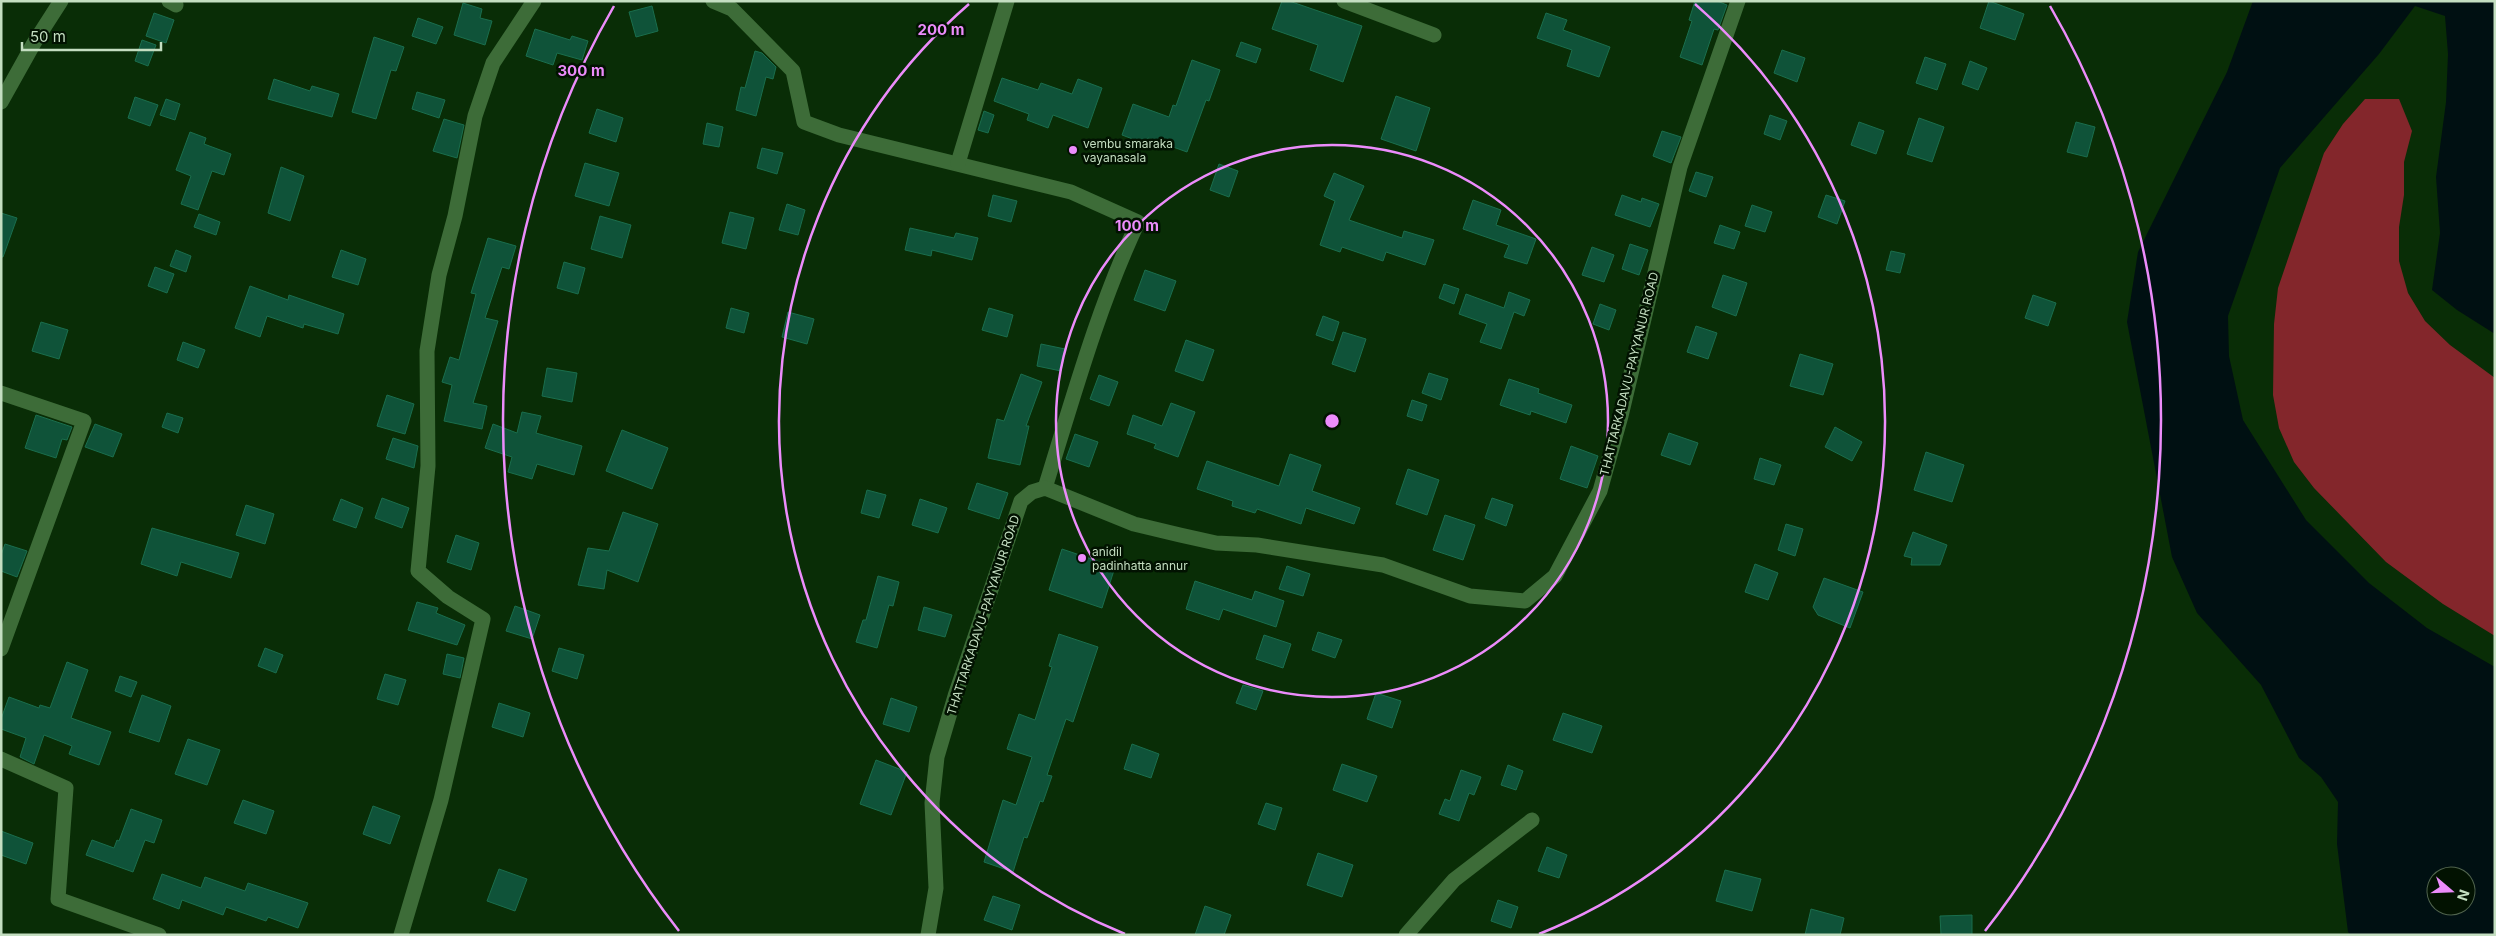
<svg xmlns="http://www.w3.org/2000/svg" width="2496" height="936" viewBox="0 0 2496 936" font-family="Inter,sans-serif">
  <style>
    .green { fill: #83262b }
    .water { fill: #001012; fill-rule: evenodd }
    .building { fill: #0f5339; stroke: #1a6e4d }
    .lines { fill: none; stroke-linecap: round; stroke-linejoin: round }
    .street { stroke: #3d6c38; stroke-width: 15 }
    .secondary { stroke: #3d6c38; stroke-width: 15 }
    .ring { fill: none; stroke: #ec8cfb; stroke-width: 2.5 }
    .poi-dot { fill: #ec8cfb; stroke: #021201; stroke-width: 2 }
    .labels { text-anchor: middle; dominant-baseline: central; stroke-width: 5; stroke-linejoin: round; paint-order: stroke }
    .poi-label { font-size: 12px; fill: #c4dec1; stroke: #021201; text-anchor: start }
    .street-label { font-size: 12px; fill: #c4dec1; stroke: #021201 }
    .centre { fill: #ec8cfb; stroke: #021201; stroke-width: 2.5 }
    .ring-label { font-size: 15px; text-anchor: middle; font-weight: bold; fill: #ec8cfb; stroke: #021201; stroke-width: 5; stroke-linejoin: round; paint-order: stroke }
  </style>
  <rect width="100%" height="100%" fill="#092d06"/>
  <!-- green -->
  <path class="green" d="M2365,99h34l13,32 -8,31v33l-5,32v34l9,32 17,28 25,24 45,33v258l-52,-32 -57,-42 -72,-74 -20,-26 -15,-34 -6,-33 1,-71 4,-36 46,-135 19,-29z"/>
  <!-- water -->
  <path class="water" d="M2253,1h242v333l-38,-24 -25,-20 8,-57 -4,-56 10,-75 2,-48 -3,-38 -30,-10 -36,48 -99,114 -52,148 1,40 14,64 63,100 63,63 58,45 68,39v268h-144l-3,-3 -11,-88 1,-42 -17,-25 -22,-19 -38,-73 -64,-72 -25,-56 -45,-235 11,-70 89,-180zM2436,876h30v30h-30z"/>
  <!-- building -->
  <g class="building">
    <path d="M1282,1h7l73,25 -19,56 -33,-12 8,-25 -46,-16z"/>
    <path d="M1695,1h22l10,4 -9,25 -4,-1 -12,36 -22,-8 12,-36 -3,-1z"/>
    <path d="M1989,1l35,13 -9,26 -35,-12z"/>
    <path d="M463,3l19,6 -2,9 12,3 -7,24 -31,-10z"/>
    <path d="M652,6l6,25 -22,6 -7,-25z"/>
    <path d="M154,13l20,7 -8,23 -20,-7z"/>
    <path d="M1546,13l21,7 -4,10 47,17 -11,30 -32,-11 5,-16 -35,-12z"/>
    <path d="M418,18l25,9 -7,17 -24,-8z"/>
    <path d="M535,29l35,11 2,-4 16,5 -6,19 -25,-7 -4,12 -27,-9z"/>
    <path d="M374,37l30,10 -8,24 -5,-1 -15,49 -24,-7z"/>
    <path d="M142,40l14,5 -8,21 -13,-5z"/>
    <path d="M1241,42l20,7 -5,14 -20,-7z"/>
    <path d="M1782,50l23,8 -8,24 -23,-9z"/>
    <path d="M755,51l7,2 14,14 -3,12 -7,-2 -10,39 -20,-6 5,-23 4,1z"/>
    <path d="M1925,57l21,7 -9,26 -21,-7z"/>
    <path d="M1192,60l28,10 -11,31 -3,-1 -19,52 -39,-14 -2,6 -24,-9 11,-31 36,13 4,-12 3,1z"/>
    <path d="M1970,61l17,7 -9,22 -16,-6z"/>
    <path d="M1002,78l36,12 3,-7 31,11 6,-15 24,9 -14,40 -35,-13 -5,13 -21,-8 2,-6 -35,-13z"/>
    <path d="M274,79l36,12 2,-5 27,8 -7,23 -64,-18z"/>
    <path d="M417,92l28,8 -6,18 -27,-9z"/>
    <path d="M1396,96l34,12 -14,43 -35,-12z"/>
    <path d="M135,97l23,8 -8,21 -22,-8z"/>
    <path d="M166,99l14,5 -5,16 -15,-5z"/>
    <path d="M597,109l26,9 -7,24 -27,-9z"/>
    <path d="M984,111l10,4 -6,18 -10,-3z"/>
    <path d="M1770,115l17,6 -7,19 -16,-6z"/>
    <path d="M1919,118l25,9 -12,35 -25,-8z"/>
    <path d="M444,119l20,6 -7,33 -24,-7z"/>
    <path d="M1859,122l25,9 -8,23 -25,-9z"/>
    <path d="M2076,122l19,5 -8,30 -20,-5z"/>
    <path d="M707,123l16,4 -4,20 -16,-3z"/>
    <path d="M1662,131l19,6 -10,26 -18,-7z"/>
    <path d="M190,132l16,6 -2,6 27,10 -7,21 -12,-4 -14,39 -17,-6 10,-28 -15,-6z"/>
    <path d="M762,148l21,5 -6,21 -20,-6z"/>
    <path d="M585,163l34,10 -10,33 -34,-10z"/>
    <path d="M1219,164l19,7 -9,26 -19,-7z"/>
    <path d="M281,167l23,9 -14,45 -22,-8z"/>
    <path d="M1696,172l17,5 -7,20 -17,-6z"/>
    <path d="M1334,173l30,13 -15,34 53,18 2,-7 30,9 -9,25 -39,-13 -3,9 -41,-14 -2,5 -20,-7 15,-44 -11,-5z"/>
    <path d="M993,195l24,6 -6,21 -23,-6z"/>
    <path d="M1622,195l19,7 1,-4 17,6 -9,23 -35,-12z"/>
    <path d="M1826,195l19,6 -8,23 -19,-7z"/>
    <path d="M1473,200l28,10 -5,15 40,14 -9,25 -23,-7 5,-12 -46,-16z"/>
    <path d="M787,204l18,6 -7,25 -19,-5z"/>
    <path d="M1752,205l20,7 -7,20 -20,-6z"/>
    <path d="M730,212l24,6 -8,31 -24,-6z"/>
    <path d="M1,213l16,5 -14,39h-2z"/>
    <path d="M199,214l21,8 -4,13 -22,-8z"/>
    <path d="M600,216l31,9 -9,33 -31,-9z"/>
    <path d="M1720,225l20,7 -6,17 -20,-6z"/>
    <path d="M910,228l44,10 2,-5 22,5 -6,22 -40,-10 -1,6 -26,-6z"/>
    <path d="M488,238l28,8 -7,23 -7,-2 -17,51 13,3 -25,82 14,3 -5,23 -38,-8 8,-36 -10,-3 8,-25 9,3 17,-66 -5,-1z"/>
    <path d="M1630,244l18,6 -9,25 -17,-6z"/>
    <path d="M1592,247l22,8 -10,27 -22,-7z"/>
    <path d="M176,250l15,6 -5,16 -16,-6z"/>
    <path d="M341,250l25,9 -8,26 -26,-8z"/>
    <path d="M1891,251l14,3 -5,19 -14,-3z"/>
    <path d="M564,262l21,6 -7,26 -21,-6z"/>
    <path d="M155,267l19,7 -7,19 -19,-7z"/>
    <path d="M1145,270l31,11 -11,30 -31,-11z"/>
    <path d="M1723,275l24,8 -11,33 -24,-9z"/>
    <path d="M1444,284l15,5 -5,15 -15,-6z"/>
    <path d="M250,286l38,14 1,-5 55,19 -6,20 -34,-10 -1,4 -36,-12 -7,21 -25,-9z"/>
    <path d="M1509,292l21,8 -6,16 -10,-4 -13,37 -21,-7 7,-18 -28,-10 7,-20 38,14z"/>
    <path d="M2033,295l23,8 -8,23 -23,-8z"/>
    <path d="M1600,304l16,6 -7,20 -16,-6z"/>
    <path d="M731,308l18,5 -5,20 -18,-5z"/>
    <path d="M989,308l24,7 -6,22 -25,-7z"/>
    <path d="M788,312l26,7 -7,25 -25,-7z"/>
    <path d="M1323,316l16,6 -6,19 -17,-6z"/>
    <path d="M41,322l27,8 -9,29 -27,-8z"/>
    <path d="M1696,326l21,7 -9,26 -21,-7z"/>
    <path d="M1343,332l23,7 -11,33 -23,-8z"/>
    <path d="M1186,340l28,10 -11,31 -28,-10z"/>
    <path d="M183,342l22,8 -7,18 -21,-8z"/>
    <path d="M1041,344l24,5 -4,22 -24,-5z"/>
    <path d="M1800,354l33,10 -10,31 -33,-9z"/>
    <path d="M547,368l30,5 -5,29 -30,-6z"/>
    <path d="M1429,373l19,6 -7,21 -19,-7z"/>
    <path d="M1021,374l21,8 -16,44h3l-9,39 -32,-7 9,-39 7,2z"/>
    <path d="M1099,375l19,7 -9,24 -19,-7z"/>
    <path d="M1509,379l30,10 -1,4 34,12 -6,18 -35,-12 -1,4 -30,-10z"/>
    <path d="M387,395l27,9 -9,30 -28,-8z"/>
    <path d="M1412,400l15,5 -5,16 -15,-5z"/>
    <path d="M1171,403l24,9 -17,45 -24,-9 2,-4 -29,-10 6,-19 29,11z"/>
    <path d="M522,412l19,4 -5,17 46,13 -8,29 -37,-11 -5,15 -24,-7 4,-15 -27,-9 8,-24 24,9z"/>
    <path d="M167,413l16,5 -5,15 -16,-6z"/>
    <path d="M36,415l36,12 -5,13 -5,-1 -6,19 -31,-10z"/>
    <path d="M95,424l27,10 -9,23 -28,-10z"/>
    <path d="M1835,427l27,15 -10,19 -27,-14z"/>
    <path d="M622,430l46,18 -16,41 -46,-18z"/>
    <path d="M1669,433l29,10 -8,22 -29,-10z"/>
    <path d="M1075,434l23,8 -9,25 -23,-8z"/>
    <path d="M393,438l25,8 -4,22 -28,-9z"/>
    <path d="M1571,446l27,10 -11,32 -27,-9z"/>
    <path d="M1926,452l38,13 -12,37 -38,-12z"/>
    <path d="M1290,454l31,11 -9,26 48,17 -6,16 -48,-16 -5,16 -44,-15 -2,4 -23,-7 1,-5 -36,-12 10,-28 72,25z"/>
    <path d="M1760,458l21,7 -7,20 -20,-6z"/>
    <path d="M1408,469l31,11 -12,35 -31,-11z"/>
    <path d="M977,483l31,10 -9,26 -31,-10z"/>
    <path d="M867,490l19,5 -7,23 -18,-5z"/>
    <path d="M382,498l27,10 -7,20 -27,-10z"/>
    <path d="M1492,498l21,7 -7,21 -21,-8z"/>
    <path d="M341,499l22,9 -7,20 -23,-8z"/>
    <path d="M920,499l27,9 -9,25 -26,-8z"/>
    <path d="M246,505l28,9 -9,30 -29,-9z"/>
    <path d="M623,512l35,12 -20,58 -31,-12 -3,19 -26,-4 10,-37 21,3z"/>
    <path d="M1445,515l30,10 -12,35 -30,-10z"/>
    <path d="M1786,524l17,5 -8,27 -17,-6z"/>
    <path d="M152,528l87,25 -8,25 -50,-16 -4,14 -36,-12z"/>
    <path d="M1913,532l34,13 -7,20h-29l1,-7 -8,-2z"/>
    <path d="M456,535l23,8 -8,27 -24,-8z"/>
    <path d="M5,544l22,7 -10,26 -16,-6v-16z"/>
    <path d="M1062,549l53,18 -13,41 -53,-18z"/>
    <path d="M1755,564l23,9 -10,27 -23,-8z"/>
    <path d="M1287,566l23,8 -7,22 -24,-7z"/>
    <path d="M878,576l21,6 -6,24 -4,-1 -12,43 -21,-6 7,-22h3z"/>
    <path d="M1824,578l39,14 -13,36 -32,-13 -5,-8z"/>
    <path d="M1195,581l57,19 3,-9 29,10 -8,26 -53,-18 -4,11 -33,-11z"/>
    <path d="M417,602l21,6 -2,5 29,12 -8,20 -49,-15z"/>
    <path d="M515,606l25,9 -8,24 -26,-8z"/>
    <path d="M924,607l28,8 -7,22 -27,-7z"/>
    <path d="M1318,632l24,8 -7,18 -23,-8z"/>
    <path d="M1059,634l39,13 -25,75 -7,-3 -19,56 5,1 -9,26 -3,-1 -13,37 -3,-1 -11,35 -29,-10 19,-62 13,5 16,-48 -25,-8 12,-35 16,6 17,-53 -3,-1z"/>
    <path d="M1264,635l27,9 -8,24 -27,-9z"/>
    <path d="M265,648l18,7 -7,18 -18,-7z"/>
    <path d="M559,648l25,7 -7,24 -25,-8z"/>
    <path d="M447,654l17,4 -4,20 -17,-4z"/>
    <path d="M67,662l21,8 -17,48 40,14 -12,33 -30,-11 3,-8 -28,-11 -10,29 -14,-7 6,-19 -25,-9v-10l8,-22 30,11 1,-3 10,3z"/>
    <path d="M385,674l21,6 -8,25 -21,-6z"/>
    <path d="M120,676l17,6 -6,15 -16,-6z"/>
    <path d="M1243,685l20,6 -7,19 -20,-7z"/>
    <path d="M1376,693l25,8 -9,27 -25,-9z"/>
    <path d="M142,695l29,11 -12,36 -30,-10z"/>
    <path d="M891,698l26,9 -8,25 -26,-8z"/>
    <path d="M499,703l31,10 -7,24 -31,-10z"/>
    <path d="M1563,713l39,13 -10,27 -39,-13z"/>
    <path d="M188,739l32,11 -13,35 -32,-11z"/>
    <path d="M1132,744l27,10 -8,24 -27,-9z"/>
    <path d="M876,760l31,12 -16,43 -31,-11z"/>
    <path d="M1342,764l35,12 -10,26 -34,-12z"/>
    <path d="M1508,765l15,6 -7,19 -15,-5z"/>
    <path d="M1461,770l20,7 -7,18 -5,-2 -10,28 -20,-7 6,-15 5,2z"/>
    <path d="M243,800l31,11 -8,23 -32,-11z"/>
    <path d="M1266,803l16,5 -7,22 -17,-6z"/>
    <path d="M373,806l27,10 -10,28 -27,-10z"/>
    <path d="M131,809l31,11 -8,23 -9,-3 -12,32 -47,-17 6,-15 22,8 3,-8 2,1z"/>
    <path d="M1,831l32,12 -7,21 -25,-9z"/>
    <path d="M1547,847l20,8 -8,23 -21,-7z"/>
    <path d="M1318,853l35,12 -11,32 -35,-12z"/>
    <path d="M499,869l28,10 -12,32 -28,-10z"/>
    <path d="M1725,870l36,9 -9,32 -36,-10z"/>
    <path d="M162,874l39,14 4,-11 40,14 3,-8 60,20 -10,25 -30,-11 -2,4 -40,-14 -3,8 -41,-15 -3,9 -26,-10z"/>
    <path d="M993,896l27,9 -8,25 -28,-10z"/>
    <path d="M1498,900l20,7 -7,21 -20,-7z"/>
    <path d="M1205,906l26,9 -7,20h-29z"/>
    <path d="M1811,909l33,9 -4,17h-35z"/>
    <path d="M1972,915v20h-31l-1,-19z"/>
  </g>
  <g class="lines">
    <!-- street -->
    <g class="street">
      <path d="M169,1l7,4"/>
      <path d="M713,1l19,8 61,62 11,51 35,13 232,57 67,30c-40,85 -65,176 -93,266"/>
      <path d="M1344,1l90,34"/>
      <path d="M1,102l33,-59 27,-42"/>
      <path d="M958,163l49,-162"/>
      <path d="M1,393l83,28 -83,228"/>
      <path d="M1,759l65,29 -8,111 101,36"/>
      <path d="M401,935l40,-135 42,-181 -35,-22 -30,-26 10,-105 -1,-115 12,-76 16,-59 20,-100 18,-53 41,-62"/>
      <path d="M1406,935l48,-55 78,-60"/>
    </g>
    <!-- secondary -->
    <path class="secondary" d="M928,935l8,-47 -4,-85 5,-46 18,-61 66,-195 11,-9 13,-4 89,36 46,11 36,8 41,2 126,20 87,31 55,5 30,-25 45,-85 21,-75 59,-249 58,-166"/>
  </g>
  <!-- distance rings -->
  <g class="ring">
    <circle cx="1332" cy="421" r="276"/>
    <path d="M1125 934A553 553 0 0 1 969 4M1695 4A553 553 0 0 1 1539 934"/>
    <path d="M679 931A829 829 0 0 1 614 6M2050 6A829 829 0 0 1 1985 931"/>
  </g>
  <!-- markers -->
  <g class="poi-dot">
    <circle cx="1073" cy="150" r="5"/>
    <circle cx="1082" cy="558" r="5"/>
  </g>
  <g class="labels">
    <!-- poi labels -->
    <g class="poi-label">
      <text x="1083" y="143">vembu smaraka<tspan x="1083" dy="14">vayanasala</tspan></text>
      <text x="1092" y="551">anidil<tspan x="1092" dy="14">padinhatta annur</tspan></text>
    </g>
    <!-- street labels -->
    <g class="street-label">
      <text transform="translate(1629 374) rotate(-76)">THATTARKADAVU-PAYYANUR ROAD</text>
      <text transform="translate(983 615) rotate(-72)">THATTARKADAVU-PAYYANUR ROAD</text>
    </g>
  </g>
  <circle cx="1332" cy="421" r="8" class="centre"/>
  <g class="ring-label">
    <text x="941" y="35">200 m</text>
    <text x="581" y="76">300 m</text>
    <text x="1137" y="231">100 m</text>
  </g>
  <!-- border -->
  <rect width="2496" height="936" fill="none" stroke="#c4dec1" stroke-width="5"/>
  <!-- north arrow -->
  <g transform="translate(2451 891) rotate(109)"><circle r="24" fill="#021201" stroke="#50644e"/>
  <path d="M0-4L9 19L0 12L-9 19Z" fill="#ec8cfb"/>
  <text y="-8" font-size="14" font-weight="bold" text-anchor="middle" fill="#c4dec1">N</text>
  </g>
  <!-- scale -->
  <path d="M22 42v8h139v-8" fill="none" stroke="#c4dec1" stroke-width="2.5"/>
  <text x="30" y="42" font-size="15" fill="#c4dec1" stroke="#021201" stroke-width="4" paint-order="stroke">50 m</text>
</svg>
